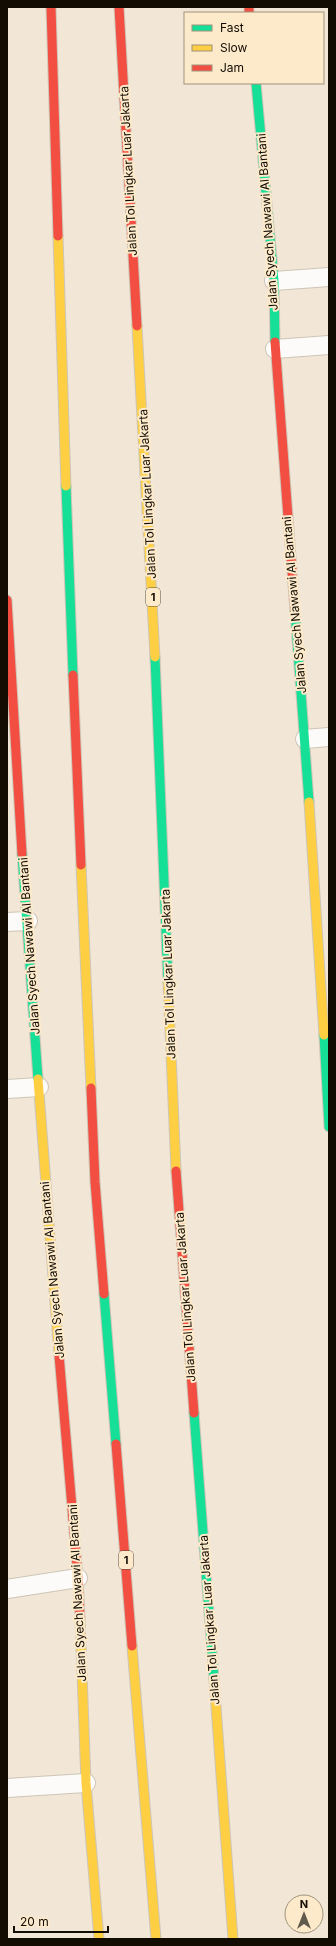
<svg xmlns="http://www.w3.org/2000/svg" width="336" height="1946" viewBox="0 0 336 1946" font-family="Inter,sans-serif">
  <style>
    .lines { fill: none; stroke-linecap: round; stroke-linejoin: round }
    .lane-casing { stroke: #cdc5b7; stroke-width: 20 }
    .fast-casing { stroke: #cdc5b7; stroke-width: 11 }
    .slow-casing { stroke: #cdc5b7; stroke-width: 11 }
    .jam-casing { stroke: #cdc5b7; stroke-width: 11 }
    .lane { stroke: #fdfbf9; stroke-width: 18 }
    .fast { stroke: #16e098; stroke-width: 9 }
    .slow { stroke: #ffcf43; stroke-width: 9 }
    .jam { stroke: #f24e42; stroke-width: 9 }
    .labels { text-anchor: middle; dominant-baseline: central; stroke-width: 4; stroke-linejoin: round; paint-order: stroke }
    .shield { fill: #fdeacb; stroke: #584f3f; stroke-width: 1 }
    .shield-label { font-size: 11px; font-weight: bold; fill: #120c03 }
    .street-label { font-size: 12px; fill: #120c03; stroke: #fdeacb }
  </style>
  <rect width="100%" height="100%" fill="#f2e7d6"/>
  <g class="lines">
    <!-- lane casing -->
    <g class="lane-casing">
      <g id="lane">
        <path d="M274,281l55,-4"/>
        <path d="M275,349l54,-4"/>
        <path d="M305,739l24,-2"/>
        <path d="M7,922l21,-1"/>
        <path d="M7,1089l32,-2"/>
        <path d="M7,1589l71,-11"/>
        <path d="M7,1788l79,-5"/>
      </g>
    </g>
    <!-- fast casing -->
    <g class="fast-casing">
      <g id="fast">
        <path d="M256,83l18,198 1,61"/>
        <path d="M66,486l7,189"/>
        <path d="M295,611l14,191"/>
        <path d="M155,657l13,325"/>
        <path d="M22,854l16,225"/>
        <path d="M324,1035l5,92"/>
        <path d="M104,1294l12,150"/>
        <path d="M194,1413l20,266"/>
      </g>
    </g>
    <!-- slow casing -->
    <g class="slow-casing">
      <g id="slow">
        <path d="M58,236l8,250"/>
        <path d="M137,326l18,331"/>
        <path d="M309,802l15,233"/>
        <path d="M81,865l10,223"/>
        <path d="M168,982l8,189"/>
        <path d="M38,1079l21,276"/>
        <path d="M80,1618l6,165 13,156"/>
        <path d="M132,1646l24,293"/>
        <path d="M214,1679l19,260"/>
      </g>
    </g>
    <!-- jam casing -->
    <g class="jam-casing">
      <g id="jam">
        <path d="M51,7l7,229"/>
        <path d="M119,7l18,319"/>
        <path d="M249,7v6"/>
        <path d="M275,342l20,269"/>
        <path d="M7,600l15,254"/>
        <path d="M73,675l8,190"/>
        <path d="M91,1088l4,94 9,112"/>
        <path d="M176,1171l18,242"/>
        <path d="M59,1355l19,223 2,40"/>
        <path d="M116,1444l16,202"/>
      </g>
    </g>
    <!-- lane -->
    <use href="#lane" class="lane"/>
    <!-- fast -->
    <use href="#fast" class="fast"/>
    <!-- slow -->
    <use href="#slow" class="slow"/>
    <!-- jam -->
    <use href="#jam" class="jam"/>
  </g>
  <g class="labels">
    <!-- shield labels -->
    <g class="shield">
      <rect x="146" y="588" width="14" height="18" rx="3"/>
      <rect x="119" y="1551" width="14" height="18" rx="3"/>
    </g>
    <g class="shield-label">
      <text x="153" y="597">1</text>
      <text x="126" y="1560">1</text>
    </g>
    <!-- street labels -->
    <g class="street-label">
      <text transform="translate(128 171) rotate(-93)">Jalan Tol Lingkar Luar Jakarta</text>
      <text transform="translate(267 222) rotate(-94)">Jalan Syech Nawawi Al Bantani</text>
      <text transform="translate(147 494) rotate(-93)">Jalan Tol Lingkar Luar Jakarta</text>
      <text transform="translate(294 605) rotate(-95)">Jalan Syech Nawawi Al Bantani</text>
      <text transform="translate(29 946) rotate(-94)">Jalan Syech Nawawi Al Bantani</text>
      <text transform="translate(168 974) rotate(-92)">Jalan Tol Lingkar Luar Jakarta</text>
      <text transform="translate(52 1270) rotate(-95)">Jalan Syech Nawawi Al Bantani</text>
      <text transform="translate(185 1297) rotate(-94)">Jalan Tol Lingkar Luar Jakarta</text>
      <text transform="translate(77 1593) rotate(-93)">Jalan Syech Nawawi Al Bantani</text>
      <text transform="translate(209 1620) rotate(-94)">Jalan Tol Lingkar Luar Jakarta</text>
    </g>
  </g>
  <!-- border -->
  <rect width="336" height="1946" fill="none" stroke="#120c03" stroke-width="16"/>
  <!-- legend -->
  <rect x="184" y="12" width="140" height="72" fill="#fdeacb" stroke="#9f917b"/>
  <rect x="192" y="25" width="20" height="6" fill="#16e098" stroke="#9f917b"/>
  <text x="220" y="32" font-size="12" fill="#120c03">Fast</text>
  <rect x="192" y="45" width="20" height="6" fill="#ffcf43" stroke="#9f917b"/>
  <text x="220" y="52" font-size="12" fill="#120c03">Slow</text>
  <rect x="192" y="65" width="20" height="6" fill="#f24e42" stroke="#9f917b"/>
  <text x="220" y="72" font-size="12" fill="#120c03">Jam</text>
  <!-- north arrow -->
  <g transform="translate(304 1914)"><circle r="19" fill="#fdeacb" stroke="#9f917b"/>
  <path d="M0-3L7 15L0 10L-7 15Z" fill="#60594d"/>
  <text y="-6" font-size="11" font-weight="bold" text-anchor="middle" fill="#120c03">N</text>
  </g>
  <!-- scale -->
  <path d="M14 1926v6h94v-6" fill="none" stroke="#120c03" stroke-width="2"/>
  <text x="20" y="1926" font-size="12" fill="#120c03" stroke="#fdeacb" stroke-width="3" paint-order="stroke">20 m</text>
</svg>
